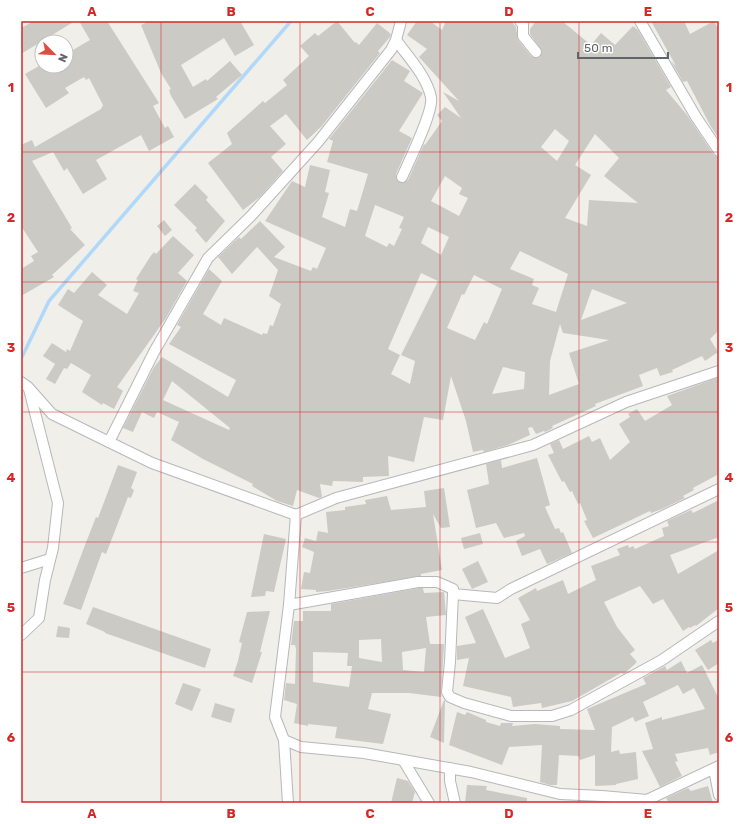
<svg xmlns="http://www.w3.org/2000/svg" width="740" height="824" viewBox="0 0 740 824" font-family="Rubik,sans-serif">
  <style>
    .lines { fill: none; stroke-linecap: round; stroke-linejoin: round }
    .stream { stroke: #b0d9f9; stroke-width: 3.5 }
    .building { fill: #cccac5; fill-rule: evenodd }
    .minor-casing { stroke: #b5b8bc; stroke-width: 12 }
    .minor { stroke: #fff; stroke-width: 10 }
    .grid { fill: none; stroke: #d62828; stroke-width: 1; stroke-opacity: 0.55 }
    .neatline { fill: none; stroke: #d62828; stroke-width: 1.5 }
    .grid-label { font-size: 13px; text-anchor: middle; font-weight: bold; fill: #d62828 }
  </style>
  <rect width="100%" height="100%" fill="#f0efe9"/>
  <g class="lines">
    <!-- stream -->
    <path class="stream" d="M21,359l28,-58 242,-280"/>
  </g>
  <!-- building -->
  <g class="building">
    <path d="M34,21h41l-54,33v-26z"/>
    <path d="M79,21h28l52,82 -6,3 12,22 3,-2 6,11 -25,14 -8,-16 -45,25 11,19 -24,15 -16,-26 -3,3 -11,-19 -21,9 40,67 -2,1 15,16 -33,30 2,2 -33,19v-27l13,-8 -3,-5 7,-4 -17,-26v-81l11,-5 3,7 66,-38 2,-4 -14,-27 -3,2 -2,-3 -19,11 4,5 -23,15 -21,-34 14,-8h27v-12l24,-14z"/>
    <path d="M150,21h90l14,24 -19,11 -11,-18 -43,27 12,22 13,-8 1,2 23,-20 12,14 -26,22 2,2 -33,20 -14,-23 -2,-6 2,-1 -10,-16 -20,-48z"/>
    <path d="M337,21l18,22 1,-1 3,3 18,-22 14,11 -1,3 -12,14 2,2 -59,74 -14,13 -21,-26 -16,12 16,18 -15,13 12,14 -23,26 -17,13 -35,-47 24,-19 -5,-11 36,-32 2,2 22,-18 -4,-5 26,-24 -9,-10 15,-13 3,3z"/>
    <path d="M417,21h13l12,9 4,-9h65l5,6 2,13 13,16 6,2 3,-1 2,-6 -12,-17v-5l6,-8h26l29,24 10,-12 14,12 18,-19 5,4 33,57 -5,3 21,25 27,40 5,2v173l-9,9 8,13 -13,9 -3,-5 -30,14 1,2 -13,4 -3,-8 -18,7 4,11 -48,18 1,2 -44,20 1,2 -8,4 -1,-1 -8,3 -4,-7 -4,1 2,7 -22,10 -24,7 -1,-2 -10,2 -7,-31 -15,-45 -8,44 -19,-3 -10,45 -26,-6 1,20 -26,1v5l-30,-1 -1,5 -12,-2 2,13 -3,1 -22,-8 -4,16 -16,-5 -25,-15 1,-2 -50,-25 -32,-19 8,-18 -22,-10 -3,6 -12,-6 -9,20 -10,-4 31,-61 8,-10 66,40 8,-17 -67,-36 12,-17 -4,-2 32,-56 13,12 -19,33 18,11 3,-7 38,17 1,-2 4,1 3,-9 3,1 8,-22 -12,-8 9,-26 -21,-23 -25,27 -14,-17 21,-20 2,2 19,-18 25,26 -11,10 37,14 2,-4 4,2 9,-21 -61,-27 27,-40 13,6 5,-22 20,5 -5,22 4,1 -7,24 23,10 5,-18 7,2 11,-37 -41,-12 6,-21 -4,-2 63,-79 18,11 -6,10 19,12 -24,38 13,7 -16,36 1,7 5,2 6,-3 16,-36 1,1 17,-24 -5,-6 8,-8 16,11 -18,-26 16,9 -40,-44 8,-8 -20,-14zM555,129l14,12 -12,20 -16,-14zM595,134l24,24 -15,18 34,27 -49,-3 -2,26 -22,-8 26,-43 -16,-10zM445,176l17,12 -3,6 9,4 -9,18 -28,-15zM375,205l29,12 -5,11 3,1 -8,17 -5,-3 -2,4 -22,-11zM428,227l21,10 -8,18 -20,-12zM520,251l48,23 -12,38 -24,-8 7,-16 -7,-3 2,-6 -24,-10zM421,273l17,8 -37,74 14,6 -5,23 -19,-10 9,-19 -12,-6zM474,275l28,14 -15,35 -3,-2 -9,18 -28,-12 15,-34 2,1zM592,289l35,14 -46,17zM560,324l3,9 46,7 -40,13 10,31 -30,11 1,-34zM503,367l22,5 -1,17 -32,5zM172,381l58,47 -1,2 -66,-30z"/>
    <path d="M651,21h33l6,13 24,-13 5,9v109l-9,-14 -23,-44 -4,1 -12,-21 5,5z"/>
    <path d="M195,184l13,13 -2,3 19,21 -19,22 -11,-13 2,-2 -23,-23z"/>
    <path d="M164,220l8,10 -7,6 -8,-10z"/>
    <path d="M173,236l21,19 -16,18 9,8 -21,37 -49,69 6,4 -9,18 -11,-6 -1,2 -20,-13 9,-17 -20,-12 -4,6 -3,-1 -9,16 -9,-5 9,-15 -12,-8 9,-13 14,9 1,-3 3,2 13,-30 -25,-16 10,-16 6,4 18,-21 15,13 -9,10 29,19 12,-21 -6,-2 5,-11 -2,-1 14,-22 4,-5 2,2z"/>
    <path d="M717,378l2,5v91l-26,14 1,2 -11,6 2,2 -23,11 -11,4 -1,-2 -57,27 -9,-17 3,-1 -7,-17 -2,1 -6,-13 -2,1 -6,-11 -2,1 -14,-27 6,-2 -4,-9 9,-4 4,9 26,-13 3,6 8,-4 10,22 20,-18 -11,-18 11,-7 -2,-3 9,-5 8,12 27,-16 -5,-9z"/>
    <path d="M537,458l13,47 -5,2 10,22 4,-1 2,5 2,-1 9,21 -25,11 -7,-15 -18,7 -6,-15 9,-5 -1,-3 -20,5 -8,-15 -20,5 -9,-38 22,-6 -3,-20 15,-4 1,8z"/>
    <path d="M118,465l19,7 -6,16 3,2 -3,8 -3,-1 -22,57 -4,-2 -21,58 -18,-6 22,-59 11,-28 2,1z"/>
    <path d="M444,488l6,39 -9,1 -8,-14 9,56 -21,4v2l-93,15 -12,1v-2l-15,-1 3,-17 6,1 4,-21 -12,-5 3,-9 11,3 2,-10 10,2 -2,-21 19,-2v-3l21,-3 -1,-4 22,-4 4,14 35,-3 -2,-16z"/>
    <path d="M719,500v37l-49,18 8,19 41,-24v58l-23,18 -1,-1 -5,3 -1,-1 -6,4 -20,-32 -10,5 -13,-18 -36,16 13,25 18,23 -5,4 7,8 -13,12 -3,-1 -49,28 -30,7 -1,-5 -28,4 -2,-10 -48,-11 6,-28 -12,2v-14l19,-3 -11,-26 18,-8 22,49 25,-10 -9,-24 9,-4 -12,-22 18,-10 1,3 26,-11 5,14 28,-14 -5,-14 29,-11 -3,-6 11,-4 1,3 4,-2 2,3 29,-13 -2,-8 7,-2 -2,-5 24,-11 2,3z"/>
    <path d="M480,533l3,11 -19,5 -3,-11z"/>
    <path d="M264,534l22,5 -12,53 -8,-1 -1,5 -14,1z"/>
    <path d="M478,561l10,21 -16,7 -10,-20z"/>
    <path d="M419,588h4l1,5 20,-1 2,23 -20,2 4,27h14l-3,53 -32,-4h-37l-4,16 23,5 -8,30 -48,-6 2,-11 -29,-3v2l-14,-3 3,-19 -13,-4 2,-17 9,1 1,-35 -1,-4h-4l3,-24h9v-10h28v-7zM381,639l1,23 -23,-4v-18zM426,648l-2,24 -21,-2 -1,-18zM313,652l35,1 -1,13h5l-3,21 -36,-5z"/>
    <path d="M93,607l118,42 -6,19 -100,-35v-1l-19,-8z"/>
    <path d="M270,611l-10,41h2l-10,31 -19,-7 5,-15 4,-18 -3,-1 8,-30z"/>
    <path d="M58,626l12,2 -1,10 -13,-1z"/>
    <path d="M719,639v24l-11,7 -13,-20 16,-10 2,3z"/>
    <path d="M681,661l6,12 15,-8 17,34v53l-9,3 -2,-7 -33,6 3,7 -3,1 7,14 -22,11 -18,-36 11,-2 -8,-26 17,-6v3l43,-11 -11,-21 -11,6 -5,-9 -35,17 6,14 -14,6 -2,-5 -21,10 -1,25 8,-2 1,4 16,-2 2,27 -22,5v1l-21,1v-31l-15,5 -1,-4 -20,-1 -2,30h-7l-10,-3 2,-37 -33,2 -7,18 -53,-20 8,-33 8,3 2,-3 19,8v2l14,4 1,-3h12l-1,3 23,-2 25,2v3l35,1 -8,-21 59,-25 -3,-6 22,-12 2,4z"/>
    <path d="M183,683l18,6 -9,22 -17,-7z"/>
    <path d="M444,700l1,1 -1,42 -14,-6z"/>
    <path d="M215,703l20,6 -4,14 -20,-6z"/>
    <path d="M397,778l11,3 7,11 -3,11h-21z"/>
    <path d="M467,785l20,1 -1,4 41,8v5h-62z"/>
    <path d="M708,786l5,17h-44l-3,-5 22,-10 3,3z"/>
  </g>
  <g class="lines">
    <!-- minor casing -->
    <g class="minor-casing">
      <g id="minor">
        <path d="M520,21l3,3v12l13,16"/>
        <path d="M640,21l56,96 23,34"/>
        <path d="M396,40c12,17 30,35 35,57 3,14 -22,64 -29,80"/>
        <path d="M21,382l7,5 24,27 57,28 43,21 144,52 40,-17 197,-53 93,-43 93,-31"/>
        <path d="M109,442l45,-90 54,-94 43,-42 67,-74 73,-92 5,-10 5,-19"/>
        <path d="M21,568l29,-9"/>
        <path d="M453,594l-3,68 -3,30 3,5 14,6 47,13h41l19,-6 91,-50 57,-39"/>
        <path d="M289,605l129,-23h19l16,7v5l44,4 14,-9 208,-100"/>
        <path d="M21,635l18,-17 6,-38 8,-32 5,-45 -29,-114"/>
        <path d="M284,740l17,7 63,6 107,19 89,22 42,2 45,4 72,-34"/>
        <path d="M403,760l26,43"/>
        <path d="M450,768v13l5,22"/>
        <path d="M714,769l5,26"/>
        <path d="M288,803l-4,-63 -9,-23 14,-112 7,-90"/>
      </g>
    </g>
    <!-- minor -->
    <use href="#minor" class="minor"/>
  </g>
  <!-- grid -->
  <path class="grid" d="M161,21v782M300,21v782M440,21v782M579,21v782M21,152h698M21,282h698M21,412h698M21,542h698M21,672h698"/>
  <!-- border -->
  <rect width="740" height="824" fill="none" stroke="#ffffff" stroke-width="44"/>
  <!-- north arrow -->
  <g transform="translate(54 54) rotate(114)"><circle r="19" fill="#ffffff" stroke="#bfc1c2"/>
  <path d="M0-3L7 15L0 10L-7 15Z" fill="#dd4e42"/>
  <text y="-6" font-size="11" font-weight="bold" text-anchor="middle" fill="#606367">N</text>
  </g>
  <!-- scale -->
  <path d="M578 52v6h90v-6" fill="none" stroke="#606367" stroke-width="2"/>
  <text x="584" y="52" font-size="12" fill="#606367" stroke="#ffffff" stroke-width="3" paint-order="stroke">50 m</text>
  <rect x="22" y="22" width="696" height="780" class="neatline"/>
  <g class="grid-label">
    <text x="92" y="16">A</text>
    <text x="231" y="16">B</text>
    <text x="370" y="16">C</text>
    <text x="509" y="16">D</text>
    <text x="648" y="16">E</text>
    <text x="11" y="92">1</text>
    <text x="729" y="92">1</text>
    <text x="11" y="222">2</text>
    <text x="729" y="222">2</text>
    <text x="11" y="352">3</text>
    <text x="729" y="352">3</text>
    <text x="11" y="482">4</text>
    <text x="729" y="482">4</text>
    <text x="11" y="612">5</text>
    <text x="729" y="612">5</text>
    <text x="11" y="742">6</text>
    <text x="729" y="742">6</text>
    <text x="92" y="818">A</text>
    <text x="231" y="818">B</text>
    <text x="370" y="818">C</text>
    <text x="509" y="818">D</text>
    <text x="648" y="818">E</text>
  </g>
</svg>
